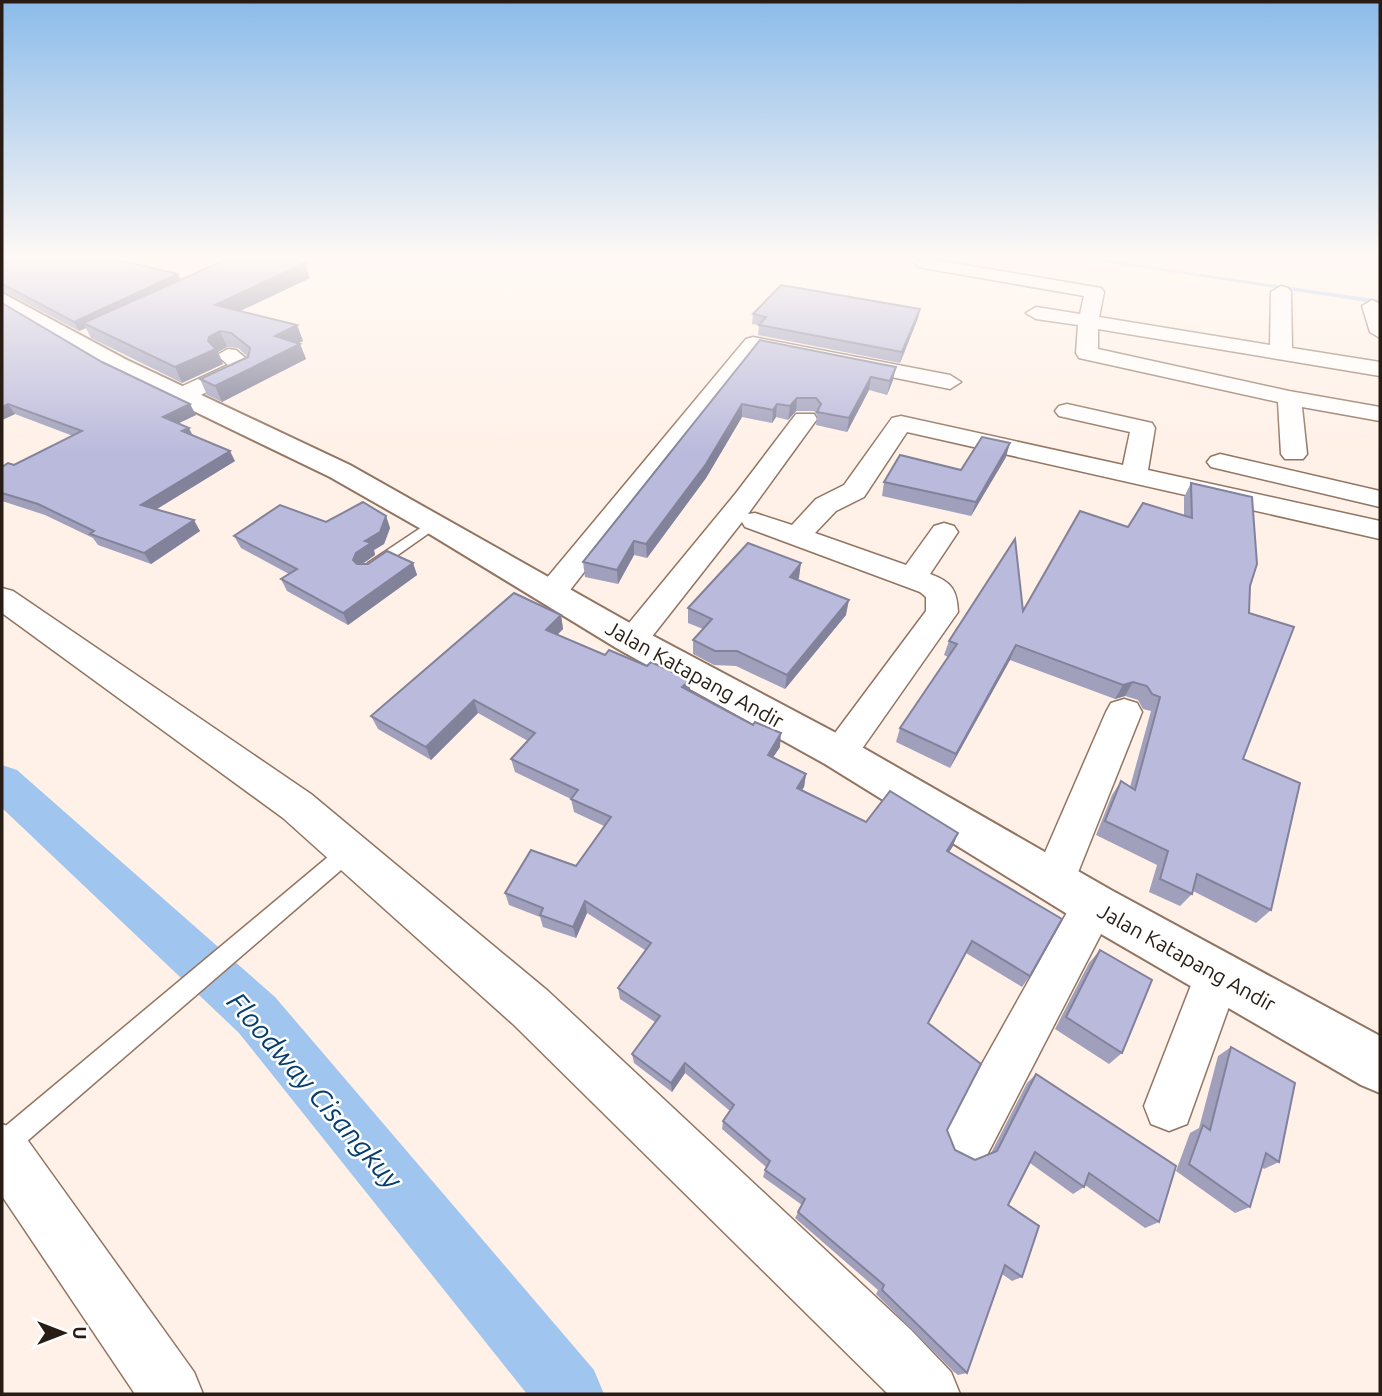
<svg xmlns="http://www.w3.org/2000/svg" width="1382" height="1396" viewBox="0 0 1382 1396" font-family="Ubuntu,sans-serif">
  <style>
    .lines { fill: none; stroke-linecap: round; stroke-linejoin: round }
    .stream { fill: #a0c5ee; fill-rule: evenodd }
    .canal { fill: #a0c5ee; fill-rule: evenodd }
    .lane-casing { stroke: #927461; stroke-width: 3 }
    .street-casing { stroke: #927461; stroke-width: 3 }
    .secondary-casing { stroke: #927461; stroke-width: 4 }
    .lane { fill: #fff; fill-rule: evenodd }
    .street { fill: #fff; fill-rule: evenodd }
    .secondary { fill: #fff; fill-rule: evenodd }
    .wall { fill: #a0a0bd }
    .shaded-wall { fill: #82829a }
    .building { fill: #babadc; stroke: #82829a; stroke-width: 2 }
    .labels { text-anchor: middle; dominant-baseline: central; stroke-width: 5; stroke-linejoin: round; paint-order: stroke }
    .street-label { font-size: 21px; fill: #281c14; stroke: #fff }
    .near-water-label { font-size: 28px; font-style: italic; fill: #063d6f; stroke: #fff }
  </style>
  <rect width="100%" height="100%" fill="#fff1e8"/>
  <g class="lines">
    <!-- stream -->
    <path class="stream" d="M1072,257h13l295,43v4z"/>
    <!-- canal -->
    <path class="canal" d="M2,765l15,5 258,227 319,373 10,24h-77l-288,-361 -237,-225z"/>
    <!-- lane casing -->
    <g class="lane-casing">
      <g id="lane">
        <path d="M434,519l7,4 -2,3 -61,43h-10v-6z"/>
        <path d="M348,843l7,3 3,6 -3,6 -344,297 -9,4v-30l339,-283z"/>
      </g>
    </g>
    <!-- street casing -->
    <g class="street-casing">
      <g id="street">
        <path d="M924,258l177,30 3,4 -5,25 171,28 1,-53 10,-6 7,2 3,4 1,56 88,14v14l-282,-47v20l191,42 91,16v14l-78,-14 5,47 -4,5h-18l-4,-5 -3,-52 -199,-44 -3,-5 2,-28 -42,-6 -10,-6 10,-6 44,7 4,-18 -166,-29 -3,-4z"/>
        <path d="M1372,300l8,4v34l-10,-6 -8,-26z"/>
        <path d="M753,337l197,38 11,7 -11,7 -192,-39 -195,249 -11,3 -11,-3 -4,-7 4,-7 205,-246z"/>
        <path d="M228,349l8,1 19,16 -3,5 -62,29h-16l-4,-5 4,-5 54,-25 -11,-10z"/>
        <path d="M1067,404l85,19 3,5 -7,42 232,51v18l-473,-107 -43,65 -28,14 -21,22 91,32 28,-39 10,-3 10,3 4,6 -28,42c22,8 27,16 28,38l-106,151 -13,5 -13,-5 -6,-10 106,-142v-14l-6,-5 -175,-65 -3,-5 -99,126 -12,3 -12,-3 -4,-8 121,-147 60,-79h18l3,5 -69,95 7,-1 37,12 24,-26 28,-14 48,-67 9,-2 222,49 7,-33 -71,-16 -4,-5 4,-5z"/>
        <path d="M1220,454l160,37v16l-169,-40 -4,-5 4,-5z"/>
        <path d="M2,588l11,3 298,203 237,197 363,339 40,42 9,22h-72l-374,-369 -231,-207 -281,-205z"/>
        <path d="M1124,699l13,4 5,9 -67,168 -6,13 -15,6 -15,-6 -6,-13 73,-168 5,-9z"/>
        <path d="M1094,885l15,6 7,14 -130,252 -18,8 -18,-8 -8,-18 8,-18 129,-230z"/>
        <path d="M1218,951l16,6 7,16 -54,151 -18,7 -18,-7 -7,-18 58,-149z"/>
        <path d="M2,1124l19,7 173,241 9,22h-68l-133,-198z"/>
      </g>
    </g>
    <!-- secondary casing -->
    <g class="secondary-casing">
      <path id="secondary" d="M2,293l125,67 223,105 294,166 209,111 258,148 269,146v57l-19,-8 -284,-165 -252,-156 -207,-115 -195,-119 -93,-53 -221,-107 -107,-62z"/>
    </g>
    <!-- lane -->
    <use href="#lane" class="lane"/>
    <!-- street -->
    <use href="#street" class="street"/>
    <!-- secondary -->
    <use href="#secondary" class="secondary"/>
  </g>
  <!-- wall -->
  <g class="wall">
    <path d="M2,257l179,22 129,-1 -70,33 57,14 6,16 -5,2 2,1 6,15 -84,43 -15,-7 -7,-16 48,-22 -10,-9 -11,-1 -9,5 5,12 -41,19 -91,-45 -5,-10 -7,3 -76,-40 -1,1z"/>
    <path d="M2,303l100,59 94,53 -18,8 15,12 42,26 -78,48 43,22 -49,33 -53,-19 -5,-7 -48,-23 -43,-14v-34l12,-2 59,-29 -58,-22 -13,6z"/>
    <path d="M920,309l-2,9 -18,45 -142,-28 1,-10 -7,-1 1,-10z"/>
    <path d="M760,340l133,40 -6,15 -18,-5 -22,42 -31,-7 1,-10 -3,-4h-18l-8,9 -12,-3 -4,6 -30,-6 -36,61 -59,80 -13,-3 -16,29 -33,-7 -2,-15z"/>
    <path d="M1006,457l-35,59 -89,-20 2,-14 77,-12z"/>
    <path d="M1191,483l59,103 -7,173 28,151 -15,13 -63,-32 -1,3 -12,12 -31,-14 8,-27 -61,-30 16,-40 9,-14 9,6 21,-76 -8,-2 -5,-9 -13,-4 -10,3 -105,-39 -60,108 -54,-26 4,-14 48,-71 -4,-2 5,-14 74,-30 105,-84 56,-12v-18z"/>
    <path d="M386,516l4,12 -6,16 -10,6 1,5 -13,9 51,-1 4,12 -69,50 -61,-34 -6,-12 8,-5 -48,-26 -7,-12 92,-14z"/>
    <path d="M799,578l-2,2 49,35 -61,74 -49,-23 -22,-1 -21,-11v-14l10,-11 -15,-6v-15z"/>
    <path d="M561,615l2,14 -6,6 48,20 42,11 43,14v11l90,56 -7,10 33,17 -2,13 -2,3 64,32 87,24 -4,6 81,124 -8,11 -56,-34 -38,70 19,107 8,20 20,10 16,-7 36,-70 9,-9 123,148 -14,6 -60,-43 -1,2 -11,7 -43,-31 -22,42 14,72 -10,4 -10,-7 -35,99 -9,2 -4,-3 -78,-78 2,-4 -83,-72 7,-13 -39,-28 3,-10 -44,-38 1,-8 7,-10 -45,-38 -13,19 -38,-29 -2,-9 23,-32 -35,-23 -2,-11 27,-38 -58,-37 -11,25 -33,-11 -3,-10 -31,-12 -4,-12 71,-27 28,-40 -30,-14 -3,-13 -56,-27 -4,-13 17,-18 -50,-28 -47,47 -53,-31 -7,-13z"/>
    <path d="M1100,950l22,103 -13,11 -54,-35 34,-66z"/>
    <path d="M1231,1047l48,115 -15,7 -2,-2 -12,40 -15,6 -59,-42 14,-38 9,-5 19,-72z"/>
  </g>
  <!-- shaded-wall -->
  <g class="shaded-wall">
    <path d="M305,263l5,15 -89,42 -6,-15z"/>
    <path d="M178,274l4,9 -99,40 3,5 -7,3 -5,-9z"/>
    <path d="M920,309l-2,9 -18,45 2,-11z"/>
    <path d="M297,325l6,16 -22,11 -6,-16z"/>
    <path d="M220,331l7,16 -9,5 5,12 -41,19 -7,-16 33,-26 1,-4z"/>
    <path d="M300,344l6,15 -84,43 -7,-16z"/>
    <path d="M896,367l-3,13 -6,15 3,-14z"/>
    <path d="M871,377l-2,13 -22,42 2,-14z"/>
    <path d="M797,398l-1,13 -8,9 2,-14z"/>
    <path d="M8,404l7,10 -13,6v-13z"/>
    <path d="M190,404l6,11 -27,13 -6,-11z"/>
    <path d="M742,404v13l-36,61 -59,80 -1,-14z"/>
    <path d="M777,404l-1,13 -4,6 1,-13z"/>
    <path d="M189,428l5,10 -12,-7z"/>
    <path d="M1010,443l-4,14 -35,59 5,-14z"/>
    <path d="M230,451l5,10 -88,54 -6,-10z"/>
    <path d="M386,516l4,12 -6,16 -10,6 1,5 -14,10 -3,6 -5,-11 3,-7z"/>
    <path d="M194,520l6,11 -49,33 -7,-11z"/>
    <path d="M634,541v14l-16,29 -1,-14z"/>
    <path d="M413,563l4,12 -69,50 -5,-12z"/>
    <path d="M801,563l-2,15 -11,13 2,-14z"/>
    <path d="M849,600l-3,15 -61,74 2,-14z"/>
    <path d="M561,615l2,14 -15,15 -2,-14z"/>
    <path d="M1016,645l-6,15 -60,108 6,-14z"/>
    <path d="M690,680v13l-8,-6z"/>
    <path d="M1133,682l-8,14 -10,3 8,-14z"/>
    <path d="M474,700l4,13 -47,47 -5,-13z"/>
    <path d="M781,733l-1,14 -14,21 2,-13z"/>
    <path d="M806,774l-2,13 -9,14 2,-13z"/>
    <path d="M958,833l-5,13 -11,17 5,-12z"/>
    <path d="M585,901l2,12 -11,25 -3,-11z"/>
    <path d="M685,1063v10l-13,19 -1,-9z"/>
  </g>
  <!-- building -->
  <g class="building">
    <path d="M2,257h103l73,17 -104,48 -72,-38z"/>
    <path d="M232,257h44l29,6 -90,42 82,20 -22,11 25,8 -85,42 -15,-7 48,-22 2,-9 -19,-15 -11,-2 -11,6 -1,4 8,8 -41,18 -92,-44z"/>
    <path d="M781,285l139,24 -18,43 -143,-27 7,-8 -13,-3z"/>
    <path d="M2,303l100,59 88,42 -27,13 26,11 -7,3 48,20 -89,54 53,15 -50,33 -54,-19 4,-3 -56,-27 -36,-11v-26l6,-4 6,2 68,-34 -74,-27 -6,3z"/>
    <path d="M760,340l136,27 -6,14 -19,-4 -22,41 -32,-6 4,-8 -5,-6h-19l-7,8 -13,-2 -4,6 -31,-6 -36,60 -60,80 -12,-3 -17,29 -34,-8z"/>
    <path d="M982,437l28,6 -34,59 -92,-20 16,-27 61,15z"/>
    <path d="M1191,483l61,14 5,67 -7,22 -1,27 45,14 -51,132 57,24 -29,127 -74,-36 -5,20 -32,-15 8,-28 -63,-30 16,-40 14,9 25,-93 -8,-3 -5,-8 -14,-4 -10,3 -107,-40 -60,109 -56,-26 57,-84 -8,-3 66,-102 8,72 57,-100 48,16 15,-24 49,15z"/>
    <path d="M363,502l23,14 -6,16 -15,9 6,2 -15,10 -3,7 4,4h11l19,-13 26,12 -70,50 -62,-34 16,-10 -63,-33 46,-31 46,17z"/>
    <path d="M748,543l53,20 -11,14 59,23 -62,75 -50,-24h-22l-22,-11 19,-21 -24,-11z"/>
    <path d="M514,593l47,22 -15,15 59,25 4,-5 38,16 4,-4 39,18 -8,7 71,38 2,-3 26,11 -13,22 38,19 -9,14 69,34 24,-31 68,42 -11,18 115,68 -32,57 -58,-35 -44,82 53,41 -34,66 8,20 20,10 22,-9 39,-77 140,92 -17,56 -70,-49 -5,14 -49,-35 -27,53 31,21 -17,51 -17,-12 -38,108 -85,-83 2,-5 -86,-73 7,-13 -40,-29 5,-9 -47,-40 11,-16 -49,-42 -14,20 -39,-29 28,-38 -42,-28 33,-45 -66,-42 -12,26 -33,-12 3,-7 -38,-15 26,-43 45,16 35,-49 -40,-18 7,-9 -67,-31 24,-26 -61,-33 -48,47 -55,-31z"/>
    <path d="M1100,950l52,30 -30,73 -56,-36z"/>
    <path d="M1231,1047l64,36 -16,79 -13,-9 -16,54 -61,-43 14,-39 7,5z"/>
  </g>
  <!-- sky -->
  <linearGradient id="sky" x2="0" y2="1"><stop stop-color="#8bbbea"/><stop offset="0.57" stop-color="#fff9f5"/><stop offset="1" stop-color="#fff9f5" stop-opacity="0"/></linearGradient>
  <rect width="1382" height="452" fill="url(#sky)"/>
  <g class="labels">
    <!-- street labels -->
    <g class="street-label">
      <text transform="translate(695 674) rotate(29)">Jalan Katapang Andir</text>
      <text transform="translate(1187 957) rotate(29)">Jalan Katapang Andir</text>
    </g>
    <!-- near-water labels -->
    <g class="near-water-label">
      <text transform="translate(315 1090) rotate(49)">Floodway Cisangkuy</text>
    </g>
  </g>
  <!-- border -->
  <rect width="1382" height="1396" fill="none" stroke="#281c14" stroke-width="7"/>
  <!-- north arrow -->
  <g transform="translate(63 1333) rotate(90)" stroke="#ffffff" stroke-width="5" paint-order="stroke">
  <path d="M0-5L12 26L0 18L-12 26Z" fill="#281c14"/>
  <text y="-10" font-size="19" font-weight="bold" text-anchor="middle" fill="#281c14">U</text>
  </g>
</svg>
